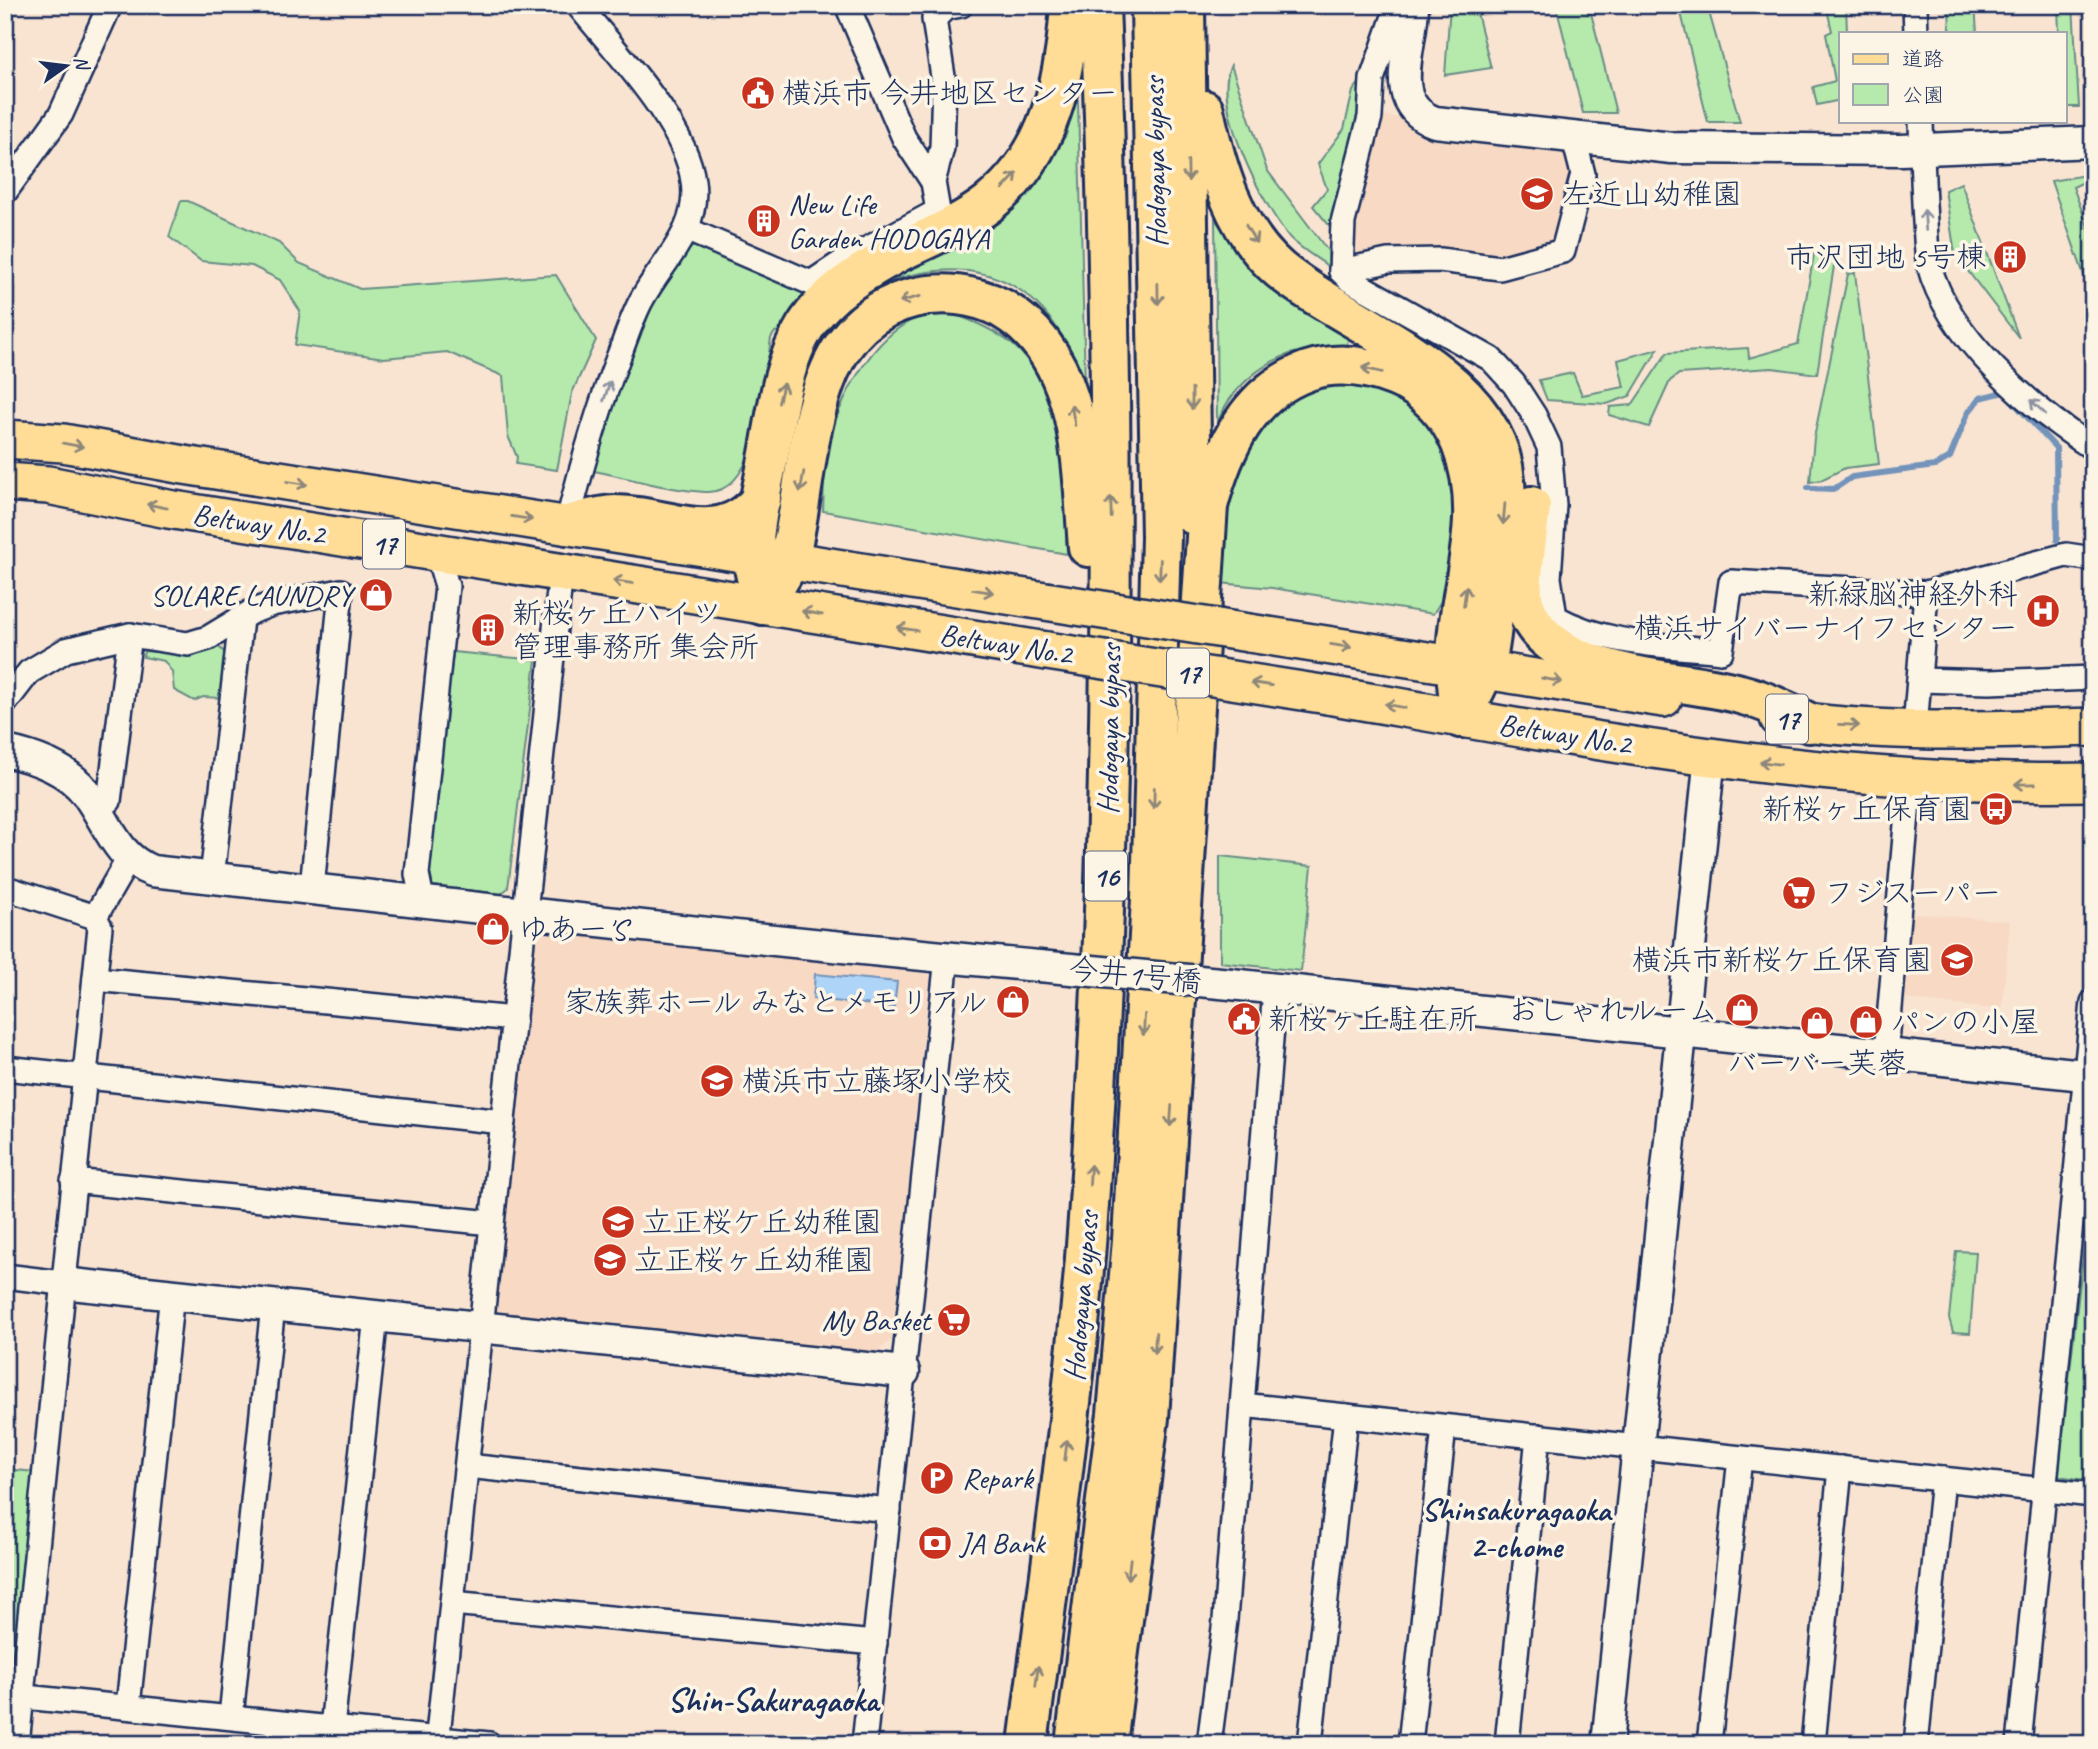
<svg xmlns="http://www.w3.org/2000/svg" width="2098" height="1749" viewBox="0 0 2098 1749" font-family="Caveat,'Klee One',sans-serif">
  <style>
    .built { fill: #f7d9c4 }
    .green { fill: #b5eaac; stroke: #688c85; stroke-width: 2 }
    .water { fill: #aed5f8; stroke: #7393ba; stroke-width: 2 }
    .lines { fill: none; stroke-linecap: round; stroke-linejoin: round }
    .stream { stroke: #7393ba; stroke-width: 6 }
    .minor-casing { stroke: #1b2f5e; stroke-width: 28 }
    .tertiary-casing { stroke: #1b2f5e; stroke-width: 35 }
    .primary-casing { stroke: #1b2f5e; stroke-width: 42 }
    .motorway-casing { stroke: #1b2f5e; stroke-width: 44 }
    .minor { stroke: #fcf5e5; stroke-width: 23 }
    .tertiary { stroke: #fcf5e5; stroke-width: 30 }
    .primary { stroke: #ffdd96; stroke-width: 37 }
    .motorway { stroke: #ffdd96; stroke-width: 38 }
    .tertiary-bridge-casing { stroke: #1b2f5e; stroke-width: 35; stroke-linecap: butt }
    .primary-bridge-casing { stroke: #1b2f5e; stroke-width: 42; stroke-linecap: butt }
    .tertiary-bridge { stroke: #fcf5e5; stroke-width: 30 }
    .primary-bridge { stroke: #ffdd96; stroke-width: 37 }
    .oneway { stroke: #8d867a }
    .oneway2 { stroke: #8c92a2 }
    .labels { text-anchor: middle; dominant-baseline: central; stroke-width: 7; stroke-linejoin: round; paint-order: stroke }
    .shield { fill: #fcf5e5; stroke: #5e6a86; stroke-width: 2 }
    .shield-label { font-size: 28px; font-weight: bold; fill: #1b2f5e }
    .poi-label { font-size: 30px; fill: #1b2f5e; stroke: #fcf5e5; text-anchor: start }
    .street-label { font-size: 30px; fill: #1b2f5e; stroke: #fcf5e5 }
    .neighbourhood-label { font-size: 32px; font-weight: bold; fill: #1b2f5e; stroke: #fcf5e5 }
    .quarter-label { font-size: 33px; font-weight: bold; fill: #1b2f5e; stroke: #fcf5e5 }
  </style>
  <rect width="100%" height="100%" fill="#f9e4d2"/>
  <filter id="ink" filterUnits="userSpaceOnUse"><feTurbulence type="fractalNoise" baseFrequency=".0143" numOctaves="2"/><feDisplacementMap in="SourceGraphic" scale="14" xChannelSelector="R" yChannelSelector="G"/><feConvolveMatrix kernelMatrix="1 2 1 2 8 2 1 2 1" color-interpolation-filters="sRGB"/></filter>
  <g filter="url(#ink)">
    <!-- built -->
    <g class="built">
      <path d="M1373,114l196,28 9,29 -18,72 -56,18 -153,5 -8,-22z"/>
      <path d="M1912,913l98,8 -8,89 -98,-11z"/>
      <path d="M541,929l384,42 5,4 -38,364 -18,16 -381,-40 38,-376z"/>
    </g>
    <!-- green -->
    <g class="green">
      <path d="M1450,5h25l16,63 -46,7z"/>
      <path d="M1556,5h33l27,108h-33z"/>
      <path d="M1679,5h28l33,117h-32z"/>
      <path d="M1826,5h20l1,28h-6v67l-24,5 -4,-18 22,-6 -9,-47 6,-3z"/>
      <path d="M1949,5h26l2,28h-27z"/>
      <path d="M2058,5h15l6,102h-14v-74h-6z"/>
      <path d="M1231,65l36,105 61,81 1,16c-12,-9 -28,-18 -39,-29 -27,-32 -79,-133 -59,-173z"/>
      <path d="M1360,82l10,3 -32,151 -25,-30 14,-17 -9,-25 26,-35 9,-38z"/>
      <path d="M1074,100h4l7,286c-35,-100 -98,-138 -202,-103l145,-94 38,-54z"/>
      <path d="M2085,175l3,5 -15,7 20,53v61l-42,-120z"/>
      <path d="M1961,183l58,155 -64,-84 -10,-64z"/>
      <path d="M181,201h7l91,42 20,20 61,26 196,-14 40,65 -24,53 -15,77 -41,-6 1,-7 -9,-21 -5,-60 -56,-24 -63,6 -89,-13 5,-34 -20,-31 -28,-14 -51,-5 -32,-24z"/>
      <path d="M1215,219c40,61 69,83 133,116l-1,12c-15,2 -30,1 -45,4 -37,7 -73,39 -85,73z"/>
      <path d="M698,244l108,51 -26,36 -5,1 -4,6c-6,40 -10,158 -66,154 -37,-2 -75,-14 -111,-21l17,-59 41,-106 37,-57z"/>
      <path d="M1837,247l-20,127 -45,-6 -93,6 -9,7 -21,46 -40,-12 1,-8 22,-2 35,-52 81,-5 1,10 49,-14 16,-90z"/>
      <path d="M1855,273l24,191 -34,4 -24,12 -11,2 4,-44 34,-164z"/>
      <path d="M954,314c21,8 40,16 58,30 54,44 52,147 55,210l-244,-43c1,-15 0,-32 2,-48 6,-51 45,-130 97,-147 9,-3 22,-1 32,-2z"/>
      <path d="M1658,349l-28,47 -23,8 -60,-4 -8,-20 34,-7 9,22 42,-8 -6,-27z"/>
      <path d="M1339,381l44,4 51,41 22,51 -6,110 -17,27 -161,-26 -52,-5c10,-95 11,-172 119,-202z"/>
      <path d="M217,645l8,8 -5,45 -17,-1 -9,4 -20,-11 -2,-18 -8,-11 -21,-4 1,-6 47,4z"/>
      <path d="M453,652l83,8 -28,228 -7,6 -69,-8 -5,-11z"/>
      <path d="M1220,856l92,10 -11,105 -81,-9z"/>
      <path d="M2093,1168v313l-35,-5z"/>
      <path d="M1956,1251l20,1 -6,81 -17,-1 -4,-14z"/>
      <path d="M5,1469l30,3 -23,202 -5,4z"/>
    </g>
    <!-- water -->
    <path class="water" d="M815,974l82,8 -3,25 -81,-8z"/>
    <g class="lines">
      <!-- stream -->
      <path class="stream" d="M1808,488l26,1 18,-12 83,-11 15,-9 18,-44 12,-15 24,-6 52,56 1,92"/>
      <!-- minor casing -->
      <g class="minor-casing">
        <g id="minor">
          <path d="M847,5l57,133 29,44"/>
          <path d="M1398,5l-26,74 -2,38 -27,105 -2,49 9,9 141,79 23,25 20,31 15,32 5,58 -5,73 6,39c50,28 110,28 166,34l10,-69 195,11 140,-38 27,4"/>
          <path d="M1915,5l1,28"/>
          <path d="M1921,121c1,34 2,67 4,101 1,14 1,29 4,43 19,73 102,143 164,183"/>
          <path d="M5,192l56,-78 49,-109"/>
          <path d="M688,230l123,53 30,-20 97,-52 -5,-29 9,-34 2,-65 -10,-64 11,-11 16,-3"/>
          <path d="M1341,271l47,-10 52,-1 60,8 63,-17 20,-77 -9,-35"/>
          <path d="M567,525c14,-57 30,-113 51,-167 8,-20 14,-41 24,-59 22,-40 58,-69 51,-118 -7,-57 -79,-131 -115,-176"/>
          <path d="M1919,680l70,2 104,-4"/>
          <path d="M5,703l24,-31 37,-22 64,-15 58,9 20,-6 43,-26 21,-8 69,-13 -29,297"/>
          <path d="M1915,728l11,-135"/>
          <path d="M96,811l13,-10 21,-166"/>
          <path d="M212,878l29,-259"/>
          <path d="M5,894l7,-4 83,27 5,10 -83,817"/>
          <path d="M422,899l-5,-25 30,-288 -10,-33"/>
          <path d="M95,917l34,-59"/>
          <path d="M95,979l419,40"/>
          <path d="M1886,1054l24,-275"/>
          <path d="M5,1068l498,54"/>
          <path d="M73,1181l419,42"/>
          <path d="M5,1276l57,7"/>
          <path d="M1242,1405l851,90"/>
          <path d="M467,1466l422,44"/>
          <path d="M452,1603l423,40"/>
          <path d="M5,1695l484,49"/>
          <path d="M128,1706l44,-412"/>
          <path d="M231,1717l42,-412"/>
          <path d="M332,1728l44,-412"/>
          <path d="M437,1744l124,-1172"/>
          <path d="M864,1744l83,-787"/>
          <path d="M1209,1744l16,-124 50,-631"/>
          <path d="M1310,1744l36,-328"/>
          <path d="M1410,1744l34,-317"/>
          <path d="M1507,1744l31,-308"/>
          <path d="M1709,1744l31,-286"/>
          <path d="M1813,1744l27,-276"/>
          <path d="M1916,1744l27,-265"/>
          <path d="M2019,1744l74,-742"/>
        </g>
      </g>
      <!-- tertiary casing -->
      <g class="tertiary-casing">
        <g id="tertiary">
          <path d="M1413,5c0,43 -29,98 22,117l237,26 229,2 192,-8"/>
          <path d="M5,751c29,6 63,18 81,42 22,29 29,64 66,78 295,33 591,68 887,95"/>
          <path d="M1231,984l862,92"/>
          <path d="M62,1283l842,89"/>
          <path d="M1607,1744l103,-988"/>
        </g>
      </g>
      <!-- primary casing -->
      <g class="primary-casing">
        <g id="primary">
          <path d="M5,439l58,4 121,22 861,136"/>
          <path d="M5,482l43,3 120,24 879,142"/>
          <path d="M1249,633l414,65"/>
          <path d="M1328,695c252,43 508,93 765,87"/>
          <path d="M1779,718c102,17 211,12 314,9"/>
        </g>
      </g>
      <!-- motorway casing -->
      <g class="motorway-casing">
        <g id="motorway">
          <path d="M1185,5l7,509"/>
          <path d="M1204,110c12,56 30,121 76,160 71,58 216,103 225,210 2,28 -3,56 -7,84 -4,31 -5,78 -14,106 -6,16 -16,32 -23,48"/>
          <path d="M1531,506c-2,24 -12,75 -7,96 21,79 151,74 216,92 24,6 47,17 69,29"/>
          <path d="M567,525c15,-3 32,-10 48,-10 53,0 105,36 146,-16"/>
          <path d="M763,605c8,-14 22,-31 26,-46 24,-89 11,-234 124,-261 29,-7 61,-4 88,10 83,47 80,155 87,239"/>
          <path d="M763,605c-3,-16 -11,-36 -10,-52 1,-33 10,-67 16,-99 8,-42 13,-90 36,-127 22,-35 59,-56 94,-75 29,-14 63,-28 89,-48 62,-49 77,-124 82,-199"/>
          <path d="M1028,1744c23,-180 49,-359 61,-540 27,-399 27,-799 11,-1199"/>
          <path d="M1075,1744l42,-330 15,-174 19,-341 10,-362 -10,-532"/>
          <path d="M1107,1744l42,-326 59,-912c15,-57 40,-114 100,-135 29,-10 60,-5 88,6 30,12 53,37 65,67 30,77 -5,143 -5,220 0,18 3,36 5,54"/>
        </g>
      </g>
      <!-- minor -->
      <use href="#minor" class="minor"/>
      <!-- tertiary -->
      <use href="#tertiary" class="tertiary"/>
      <!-- primary -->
      <use href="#primary" class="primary"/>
      <!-- motorway -->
      <use href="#motorway" class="motorway"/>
      <!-- tertiary-bridge casing -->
      <g class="tertiary-bridge-casing">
        <path id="tertiary-bridge" d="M1039,966l192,18"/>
      </g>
      <!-- primary-bridge casing -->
      <g class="primary-bridge-casing">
        <g id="primary-bridge">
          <path d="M1045,601l204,32"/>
          <path d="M1047,651l281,44"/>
        </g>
      </g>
      <!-- tertiary-bridge -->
      <use href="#tertiary-bridge" class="tertiary-bridge"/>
      <!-- primary-bridge -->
      <use href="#primary-bridge" class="primary-bridge"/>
    </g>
    <!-- one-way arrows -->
    <defs><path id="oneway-shaft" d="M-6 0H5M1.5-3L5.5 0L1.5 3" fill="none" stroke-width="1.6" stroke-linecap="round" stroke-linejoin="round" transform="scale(1.75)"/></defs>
    <g class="oneway">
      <use href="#oneway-shaft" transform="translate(1188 171) rotate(89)"/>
      <use href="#oneway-shaft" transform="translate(1010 181) rotate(-47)"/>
      <use href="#oneway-shaft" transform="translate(1251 234) rotate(59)"/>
      <use href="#oneway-shaft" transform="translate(1158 294) rotate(89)"/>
      <use href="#oneway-shaft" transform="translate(910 299) rotate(166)"/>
      <use href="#oneway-shaft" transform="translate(1372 370) rotate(-167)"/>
      <use href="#oneway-shaft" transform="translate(781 393) rotate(-76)"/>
      <use href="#oneway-shaft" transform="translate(1192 399) rotate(90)"/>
      <use href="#oneway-shaft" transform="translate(1073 415) rotate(-101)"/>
      <use href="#oneway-shaft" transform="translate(73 445) rotate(10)"/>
      <use href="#oneway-shaft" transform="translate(802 482) rotate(100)"/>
      <use href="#oneway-shaft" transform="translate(297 483) rotate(9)"/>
      <use href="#oneway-shaft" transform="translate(157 506) rotate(-169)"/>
      <use href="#oneway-shaft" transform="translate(1111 507) rotate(-91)"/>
      <use href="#oneway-shaft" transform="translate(1504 514) rotate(95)"/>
      <use href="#oneway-shaft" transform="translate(522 518) rotate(9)"/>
      <use href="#oneway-shaft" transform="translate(1160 570) rotate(92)"/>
      <use href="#oneway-shaft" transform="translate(623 582) rotate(-171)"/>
      <use href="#oneway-shaft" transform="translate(983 591) rotate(9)"/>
      <use href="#oneway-shaft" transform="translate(1465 596) rotate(-82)"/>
      <use href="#oneway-shaft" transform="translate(812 613) rotate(-170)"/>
      <use href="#oneway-shaft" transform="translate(907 629) rotate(-171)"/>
      <use href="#oneway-shaft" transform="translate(1341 646) rotate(9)"/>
      <use href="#oneway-shaft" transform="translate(1552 680) rotate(10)"/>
      <use href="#oneway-shaft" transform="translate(1261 684) rotate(-171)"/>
      <use href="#oneway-shaft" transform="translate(1395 706) rotate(-170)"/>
      <use href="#oneway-shaft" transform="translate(1849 725) rotate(3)"/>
      <use href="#oneway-shaft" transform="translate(1770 763) rotate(-173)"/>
      <use href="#oneway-shaft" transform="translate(2025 784) rotate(179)"/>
      <use href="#oneway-shaft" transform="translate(1154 798) rotate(92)"/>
      <use href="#oneway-shaft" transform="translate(1144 1025) rotate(93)"/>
      <use href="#oneway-shaft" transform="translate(1171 1116) rotate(94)"/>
      <use href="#oneway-shaft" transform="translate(1090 1175) rotate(-87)"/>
      <use href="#oneway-shaft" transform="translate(1155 1343) rotate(94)"/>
      <use href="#oneway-shaft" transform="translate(1066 1450) rotate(-83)"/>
      <use href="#oneway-shaft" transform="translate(1129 1569) rotate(97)"/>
      <use href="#oneway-shaft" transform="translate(1037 1676) rotate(-83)"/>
    </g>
    <g class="oneway2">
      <use href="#oneway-shaft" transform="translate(1925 220) rotate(-94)"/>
      <use href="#oneway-shaft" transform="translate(607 391) rotate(-71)"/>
      <use href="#oneway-shaft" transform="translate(2038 407) rotate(-137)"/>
    </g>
  </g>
  <!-- icons -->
  <defs>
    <g id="civic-disc" transform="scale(1.75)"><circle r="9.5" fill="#c8321e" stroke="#fcf5e5"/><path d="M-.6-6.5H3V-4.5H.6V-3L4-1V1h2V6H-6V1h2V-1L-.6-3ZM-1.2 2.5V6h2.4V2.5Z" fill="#fff"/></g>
    <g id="school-disc" transform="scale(1.75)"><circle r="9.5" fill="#c8321e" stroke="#fcf5e5"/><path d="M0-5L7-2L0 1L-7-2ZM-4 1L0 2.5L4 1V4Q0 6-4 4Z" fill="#fff"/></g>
    <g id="building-disc" transform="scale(1.75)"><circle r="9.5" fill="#c8321e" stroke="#fcf5e5"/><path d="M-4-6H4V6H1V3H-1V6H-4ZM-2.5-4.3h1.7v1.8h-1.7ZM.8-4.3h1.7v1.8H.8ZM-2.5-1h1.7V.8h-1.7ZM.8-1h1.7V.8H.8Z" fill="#fff"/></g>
    <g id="shop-disc" transform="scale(1.75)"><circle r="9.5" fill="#c8321e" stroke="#fcf5e5"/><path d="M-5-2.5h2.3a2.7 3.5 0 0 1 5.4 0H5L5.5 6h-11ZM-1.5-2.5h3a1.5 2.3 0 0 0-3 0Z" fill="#fff"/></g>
    <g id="hospital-disc" transform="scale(1.75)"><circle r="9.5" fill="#c8321e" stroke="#fcf5e5"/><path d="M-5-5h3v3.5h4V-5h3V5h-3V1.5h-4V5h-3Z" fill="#fff"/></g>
    <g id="bus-disc" transform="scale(1.75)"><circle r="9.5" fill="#c8321e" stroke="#fcf5e5"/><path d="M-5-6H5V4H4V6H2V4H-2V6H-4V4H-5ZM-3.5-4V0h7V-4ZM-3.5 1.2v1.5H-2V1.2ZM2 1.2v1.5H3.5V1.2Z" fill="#fff"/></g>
    <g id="supermarket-disc" transform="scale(1.75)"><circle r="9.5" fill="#c8321e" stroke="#fcf5e5"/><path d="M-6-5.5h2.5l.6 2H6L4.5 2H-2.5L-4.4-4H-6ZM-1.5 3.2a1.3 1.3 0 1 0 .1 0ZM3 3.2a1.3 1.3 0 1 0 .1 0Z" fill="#fff"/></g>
    <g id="parking-disc" transform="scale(1.75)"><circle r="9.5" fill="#c8321e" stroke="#fcf5e5"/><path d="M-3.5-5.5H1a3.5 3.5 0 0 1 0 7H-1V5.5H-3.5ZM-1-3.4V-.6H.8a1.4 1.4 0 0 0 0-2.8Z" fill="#fff"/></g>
    <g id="bank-disc" transform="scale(1.75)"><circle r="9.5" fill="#c8321e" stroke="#fcf5e5"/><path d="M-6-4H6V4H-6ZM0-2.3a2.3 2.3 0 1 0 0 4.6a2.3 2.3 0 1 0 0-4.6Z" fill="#fff"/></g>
  </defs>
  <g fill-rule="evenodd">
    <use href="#civic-disc" x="758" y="93"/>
    <use href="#school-disc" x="1537" y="194"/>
    <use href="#building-disc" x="764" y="221"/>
    <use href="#building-disc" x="2010" y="257"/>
    <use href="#shop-disc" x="376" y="595"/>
    <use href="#hospital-disc" x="2043" y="611"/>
    <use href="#building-disc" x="488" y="630"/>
    <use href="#bus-disc" x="1996" y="809"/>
    <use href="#supermarket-disc" x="1799" y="893"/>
    <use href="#shop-disc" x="493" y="929"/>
    <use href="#school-disc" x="1957" y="960"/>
    <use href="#shop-disc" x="1013" y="1002"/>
    <use href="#shop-disc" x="1742" y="1010"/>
    <use href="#civic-disc" x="1244" y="1019"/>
    <use href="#shop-disc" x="1866" y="1022"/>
    <use href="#shop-disc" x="1817" y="1023"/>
    <use href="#school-disc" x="717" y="1081"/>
    <use href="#school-disc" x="618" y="1222"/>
    <use href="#school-disc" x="610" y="1260"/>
    <use href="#supermarket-disc" x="954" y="1320"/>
    <use href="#parking-disc" x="937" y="1478"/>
    <use href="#bank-disc" x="935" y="1543"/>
  </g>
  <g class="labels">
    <!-- shield labels -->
    <g class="shield">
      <rect x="363" y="519.5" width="42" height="49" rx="5"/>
      <rect x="1167" y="648.5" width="42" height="49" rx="5"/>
      <rect x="1766" y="694.5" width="42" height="49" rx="5"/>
      <rect x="1085" y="851.5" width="42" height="49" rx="5"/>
    </g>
    <g class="shield-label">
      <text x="384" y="544">17</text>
      <text x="1188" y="673">17</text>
      <text x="1787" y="719">17</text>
      <text x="1106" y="876">16</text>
    </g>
    <!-- poi labels -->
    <g class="poi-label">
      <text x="782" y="93">横浜市 今井地区センター</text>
      <text x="1562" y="194">左近山幼稚園</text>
      <text x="788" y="204">New Life<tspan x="788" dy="34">Garden HODOGAYA</tspan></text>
      <text x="1986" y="257" text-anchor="end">市沢団地 5号棟</text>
      <text x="2018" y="594" text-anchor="end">新緑脳神経外科<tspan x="2018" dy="34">横浜サイバーナイフセンター</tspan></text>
      <text x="352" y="595" text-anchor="end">SOLARE LAUNDRY</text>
      <text x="512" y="613">新桜ヶ丘ハイツ<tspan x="512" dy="34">管理事務所 集会所</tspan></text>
      <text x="1972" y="809" text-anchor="end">新桜ヶ丘保育園</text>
      <text x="1824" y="893">フジスーパー</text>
      <text x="518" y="929">ゆあー'S</text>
      <text x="1932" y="960" text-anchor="end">横浜市新桜ケ丘保育園</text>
      <text x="988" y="1002" text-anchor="end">家族葬ホール みなとメモリアル</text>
      <text x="1718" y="1010" text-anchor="end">おしゃれルーム</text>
      <text x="1268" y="1019">新桜ヶ丘駐在所</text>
      <text x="1890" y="1022">パンの小屋</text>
      <text x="1817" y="1063" text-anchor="middle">バーバー芙蓉</text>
      <text x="742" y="1081">横浜市立藤塚小学校</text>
      <text x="642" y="1222">立正桜ケ丘幼稚園</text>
      <text x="634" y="1260">立正桜ヶ丘幼稚園</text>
      <text x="930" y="1320" text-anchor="end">My Basket</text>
      <text x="962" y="1478">Repark</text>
      <text x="960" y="1543">JA Bank</text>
    </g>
    <!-- street labels -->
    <g class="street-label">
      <text transform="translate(1155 162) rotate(-91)">Hodogaya bypass</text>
      <text transform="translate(259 524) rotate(9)">Beltway No.2</text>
      <text transform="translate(1006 644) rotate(9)">Beltway No.2</text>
      <text transform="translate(1109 729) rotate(-89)">Hodogaya bypass</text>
      <text transform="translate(1565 734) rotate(9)">Beltway No.2</text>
      <text transform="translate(1135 975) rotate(6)">今井1号橋</text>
      <text transform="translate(1081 1296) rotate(-85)">Hodogaya bypass</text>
    </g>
    <!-- neighbourhood labels -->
    <g class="neighbourhood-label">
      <text x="1516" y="1509">Shinsakuragaoka<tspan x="1516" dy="37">2-chome</tspan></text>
    </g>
    <!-- quarter labels -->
    <g class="quarter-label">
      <text x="773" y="1700">Shin-Sakuragaoka</text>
    </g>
  </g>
  <!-- margin -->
  <rect width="2098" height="1749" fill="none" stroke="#fcf5e5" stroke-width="28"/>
  <rect x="14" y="14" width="2070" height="1721" fill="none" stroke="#1b2f5e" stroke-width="2.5" filter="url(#ink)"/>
  <!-- legend -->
  <rect x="1839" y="32" width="228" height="91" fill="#fcf5e5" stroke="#a2a6af" stroke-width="2"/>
  <rect x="1853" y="54" width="35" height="10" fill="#ffdd96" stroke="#a2a6af" stroke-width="2"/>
  <text x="1902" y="66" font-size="21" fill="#1b2f5e">道路</text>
  <rect x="1853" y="84" width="35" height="21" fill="#b5eaac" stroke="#a2a6af" stroke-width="2"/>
  <text x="1902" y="102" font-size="21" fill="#1b2f5e">公園</text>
  <!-- north arrow -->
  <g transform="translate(66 66) rotate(76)" stroke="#fcf5e5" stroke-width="5" paint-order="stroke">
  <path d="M0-5L12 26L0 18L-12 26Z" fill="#1b2f5e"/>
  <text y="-10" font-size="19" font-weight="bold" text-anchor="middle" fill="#1b2f5e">N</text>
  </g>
</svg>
